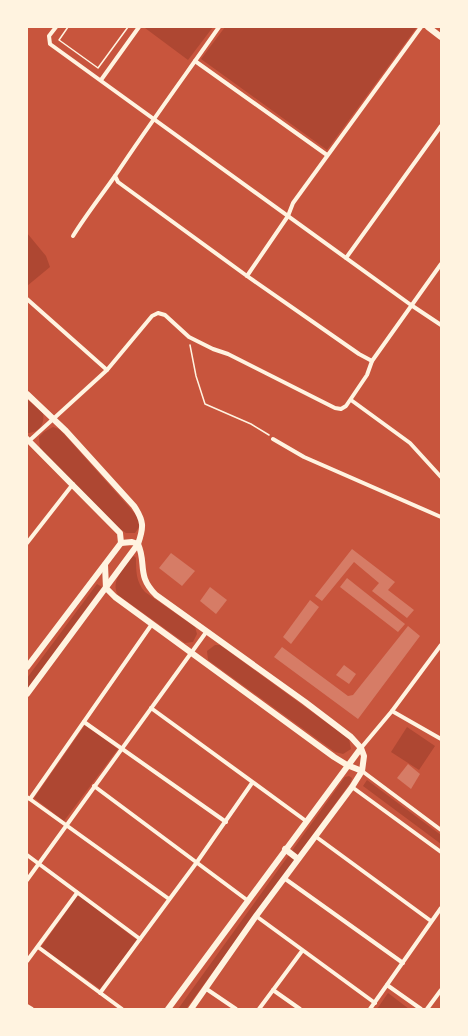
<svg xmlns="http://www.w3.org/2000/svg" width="468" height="1036" viewBox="0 0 468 1036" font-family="Poppins,sans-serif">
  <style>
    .green { fill: #ae4732 }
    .building { fill: #d67c66 }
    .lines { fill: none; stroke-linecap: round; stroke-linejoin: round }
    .path { stroke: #fff3e0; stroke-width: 1.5 }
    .minor { stroke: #fff3e0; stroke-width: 4 }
    .tertiary { stroke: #fff3e0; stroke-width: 6 }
  </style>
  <rect width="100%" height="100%" fill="#c8553d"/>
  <!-- green -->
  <g class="green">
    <path d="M146,27h67l-25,33 -43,-32z"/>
    <path d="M225,27h192l-90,123 -126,-91z"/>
    <path d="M27,233l19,23 4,11 -23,19z"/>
    <path d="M27,399l16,14c2,11 -4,20 -16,20z"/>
    <path d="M53,427l6,2 5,5 73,82 3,10 -5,7h-9l-6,-4 -80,-80 -1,-12 5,-5z"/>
    <path d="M134,556l2,2c0,13 0,24 9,34l50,35 2,7 -4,8 -8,1 -67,-48c-8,-14 6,-27 14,-38z"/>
    <path d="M97,584l5,3 -75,102v-11z"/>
    <path d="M215,645h5l129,94 2,10 -8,5 -8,-2 -127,-92 -1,-9z"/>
    <path d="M85,725l33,24 -54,72 -30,-23z"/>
    <path d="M407,727l28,19 -16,24 -28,-18z"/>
    <path d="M349,776l3,2 -1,4 -165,227h-8l167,-232z"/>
    <path d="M367,780l74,55v9l-78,-58z"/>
    <path d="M78,895l59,45 -37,49 -59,-42z"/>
    <path d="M388,993l21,16h-32z"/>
  </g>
  <!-- building -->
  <g class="building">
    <path d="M352,549l43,33 -7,8 26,20 -7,8 -35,-27 7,-8 -25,-21 -32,39 -7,-5z"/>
    <path d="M171,553l24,18 -13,15 -23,-18z"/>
    <path d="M347,578l58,46 -7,8 -58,-45z"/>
    <path d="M210,587l17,13 -11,14 -16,-13z"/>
    <path d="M310,600l9,7 -28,37 -8,-7z"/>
    <path d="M408,626l12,10 -62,83 -84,-62 8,-10 66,49 5,-1z"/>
    <path d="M344,665l12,9 -7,10 -13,-9z"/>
    <path d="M408,764l12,10 -9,15 -14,-11z"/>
  </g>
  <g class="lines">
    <!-- path -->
    <g class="path">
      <path d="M68,27l-9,13 39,28 30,-41"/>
      <path d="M190,345l6,31 9,28 46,20 18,11"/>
    </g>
    <!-- minor -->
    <g class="minor">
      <path d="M56,27l-7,9 1,8 361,261 30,20"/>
      <path d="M195,61l132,94"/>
      <path d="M101,80l38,-53"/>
      <path d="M115,176l3,6 129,94 112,78 13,7"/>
      <path d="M73,236c13,-21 28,-40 42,-60 33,-50 69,-99 104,-149"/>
      <path d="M346,258l95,-132"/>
      <path d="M247,276l41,-60 5,-13 128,-176"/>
      <path d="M27,299l80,71"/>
      <path d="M351,400l59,43 31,34"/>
      <path d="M273,439l31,18 137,60"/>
      <path d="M29,441l78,-71 45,-54 6,-3 7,2 24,22 24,12 15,5 107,54 6,1 5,-3 21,-31 5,-14 69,-97"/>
      <path d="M27,543l46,-59"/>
      <path d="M151,708l155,113"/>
      <path d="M392,711l49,28"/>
      <path d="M84,722l142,100"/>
      <path d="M361,748l31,-37 49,-66"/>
      <path d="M362,771l79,59"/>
      <path d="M94,786l153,114"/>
      <path d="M352,787l89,65"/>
      <path d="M27,797l142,102"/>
      <path d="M30,799l122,-175"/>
      <path d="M315,836l116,85"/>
      <path d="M27,855l113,84"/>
      <path d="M284,878l119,85"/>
      <path d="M27,880l180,-249"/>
      <path d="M256,916l119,87"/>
      <path d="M38,947l84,62"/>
      <path d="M27,961l50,-68"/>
      <path d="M387,985l34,24"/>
      <path d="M205,988l31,21"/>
      <path d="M273,990l27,19"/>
      <path d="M100,993l97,-131 55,-79"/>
      <path d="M27,1006l5,3"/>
      <path d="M259,1009l43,-58"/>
      <path d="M370,1009l71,-101"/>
      <path d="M427,1009l14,-19"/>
    </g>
    <!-- tertiary -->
    <g class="tertiary">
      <path d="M428,27l13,10"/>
      <path d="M27,394l39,37 68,75c10,15 10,21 4,38l-111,150"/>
      <path d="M27,439l93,94 1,10"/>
      <path d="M138,544c9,20 -2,31 18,51l149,107 46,35 10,11 3,8 -2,15 -10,16 -96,129 -65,93"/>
      <path d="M105,565l1,23 9,9 219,160 13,8 15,6"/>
      <path d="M27,667l94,-124 11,-1 6,2"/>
      <path d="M285,849l13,10"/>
      <path d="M168,1009l193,-261"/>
    </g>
  </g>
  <!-- border -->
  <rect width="468" height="1036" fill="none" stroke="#fff3e0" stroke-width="56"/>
</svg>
